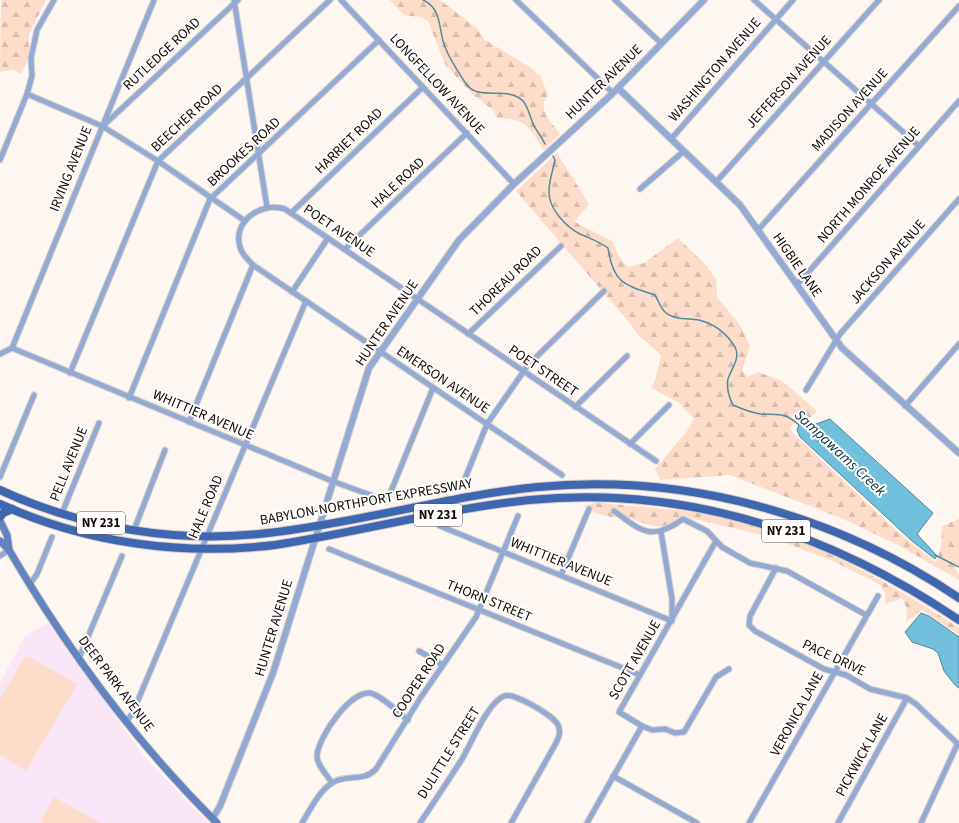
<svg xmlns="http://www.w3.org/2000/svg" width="959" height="823" viewBox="0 0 959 823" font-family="'Source Sans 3',sans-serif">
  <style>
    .education { fill: #f9e7f8 }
    .grass { fill: #fdddca }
    .forest { fill: url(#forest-firs) }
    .water { fill: #70c0dd; stroke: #54899c }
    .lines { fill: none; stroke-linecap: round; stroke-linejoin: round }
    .stream { stroke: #54899c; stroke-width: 1.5 }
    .minor-casing { stroke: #d8d0cb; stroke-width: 7 }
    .tertiary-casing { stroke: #d8d0cb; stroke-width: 8 }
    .secondary-casing { stroke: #d8d0cb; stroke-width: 9 }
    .primary-casing { stroke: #d8d0cb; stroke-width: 10 }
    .minor { stroke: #92aad4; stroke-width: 5 }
    .tertiary { stroke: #92aad4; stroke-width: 6 }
    .secondary { stroke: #6183c0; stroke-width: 7 }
    .primary { stroke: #3e66b1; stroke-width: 8 }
    .labels { text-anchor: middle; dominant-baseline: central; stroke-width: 4; stroke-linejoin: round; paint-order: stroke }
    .shield { fill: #fff; stroke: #5a534f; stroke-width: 1 }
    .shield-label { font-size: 13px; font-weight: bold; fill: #140904 }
    .street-label { font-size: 14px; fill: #140904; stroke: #fff }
    .water-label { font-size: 15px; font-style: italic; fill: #09313d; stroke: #fff }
  </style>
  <defs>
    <pattern id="forest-firs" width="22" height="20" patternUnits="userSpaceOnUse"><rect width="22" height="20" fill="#fdddca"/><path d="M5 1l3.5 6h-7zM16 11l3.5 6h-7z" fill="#d8bcac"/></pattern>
  </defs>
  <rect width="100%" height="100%" fill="#fdf6f1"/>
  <!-- education -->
  <path class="education" d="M49,622l93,132 66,69h-208v-140l25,-47z"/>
  <!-- grass -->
  <g class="grass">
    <path d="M26,655l51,29 -51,87 -26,-16v-56z"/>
    <path d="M54,798h2l44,25h-58l-1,-4z"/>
  </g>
  <!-- forest -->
  <g class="forest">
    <path d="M1,0h45l-17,34v22l-8,18 -8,-4 -13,2z"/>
    <path d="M390,0h50l37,28 8,12 43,26 12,9 8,20c-12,15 3,26 12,39l-16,16c-17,-24 -16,-31 -47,-32l-3,-7 -23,-18 -26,-29 -17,-43 -8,-4 -16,-2z"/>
    <path d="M557,153l32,51 -14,18 37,19 8,18 8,8 16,-4 34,-25 27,26 11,15 1,18 23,28 10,21 -8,24 5,7 11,-5 24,9 35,30 -8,8 -12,1 -7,7 3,6 106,100 37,29 5,-14 1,-22 17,-7v46l-4,2 4,8v5l-59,-34 -57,-27 -113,-44 -70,5 -5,-11 32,-38 7,-12 -16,-17 -27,-14 5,-10 5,-23 -22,-19 -11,-15 -112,-130z"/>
    <path d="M594,503c13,0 26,2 39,3 35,3 71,6 105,15 74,18 158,65 221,107v7l-37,-25 -16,12 1,-13 -5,-11 -16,6 -1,-10 -4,-9 -48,-24 -63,-24 -84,-20 -4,1 -12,8h-18l-26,-9h-15l-16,-4 -11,-7z"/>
  </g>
  <!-- water -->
  <g class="water">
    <path d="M830,419l103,94 -16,21 20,22 -2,3 -23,-18 -112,-104 -3,-7 2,-5 17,-1z"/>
    <path d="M921,613l8,3 30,21v51l-4,-3 -11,-14 -6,-18 -5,-4 -21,-7 -7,-10z"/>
  </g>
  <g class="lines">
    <!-- stream -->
    <g class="stream">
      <path d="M423,0c20,9 15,30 22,47 5,13 14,26 21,37 13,18 41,1 57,17 6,7 7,17 11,25 4,6 8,12 11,18"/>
      <path d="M553,156l2,4c-2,10 -6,21 -6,31 -1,17 17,36 31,43 11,5 18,7 28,14 5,35 16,37 47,47 3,5 6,13 9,16 10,10 24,7 35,9 16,4 28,14 36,27 6,11 -4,22 -7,32 -2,10 1,18 5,26 9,4 18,8 28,9 19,1 23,-2 38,11"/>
      <path d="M935,555l24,12"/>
    </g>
    <!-- minor casing -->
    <g class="minor-casing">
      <g id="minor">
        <path d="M234,0l33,207"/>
        <path d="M341,0l173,184"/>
        <path d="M516,0l97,93"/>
        <path d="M615,0l46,43"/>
        <path d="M754,0l165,146"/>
        <path d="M27,94l75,32 56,35 87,60"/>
        <path d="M104,125l134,-125"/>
        <path d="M671,139l122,-139"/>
        <path d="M0,160l27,-66 5,-18 -1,-18 6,-28 17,-30"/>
        <path d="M717,181l162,-181"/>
        <path d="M640,189l44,-38"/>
        <path d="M291,213l132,-126"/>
        <path d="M758,230l201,-224"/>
        <path d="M345,249l122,-116"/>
        <path d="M797,285l162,-184"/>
        <path d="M292,292l36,-54"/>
        <path d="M468,334l93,-88"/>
        <path d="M12,348l320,133 55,20 46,-113"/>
        <path d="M12,348l142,-348"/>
        <path d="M0,354l12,-6"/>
        <path d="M70,373l88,-212 172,-161"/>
        <path d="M806,390l34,-56 119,-135"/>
        <path d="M129,398l81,-199 169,-159"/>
        <path d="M905,406l54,-62"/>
        <path d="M575,407l52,-51"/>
        <path d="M189,422l64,-157"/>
        <path d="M630,444l39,-39"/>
        <path d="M562,475l-309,-210c-4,-4 -9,-9 -12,-15 -11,-27 19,-49 44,-41l371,252"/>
        <path d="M0,477l34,-82"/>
        <path d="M462,486l25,-62 41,-59 76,-74"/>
        <path d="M614,511c27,20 38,31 69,8l24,12 15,16 28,16 37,8 79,44"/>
        <path d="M62,513l37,-90"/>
        <path d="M440,526l232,95v-22l-11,-67"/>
        <path d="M134,530l31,-80"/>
        <path d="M716,541l-97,171 23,14 10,4 13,-1 10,4 9,-1 32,-55 13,-8"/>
        <path d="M329,549l311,126"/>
        <path d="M0,556l9,-6"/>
        <path d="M776,568l-26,48 -1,9 6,6 69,38 22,6 24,14 37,9 9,6 43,41"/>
        <path d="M561,575l28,-66"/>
        <path d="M30,584l7,-10 15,-37"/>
        <path d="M419,651l24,14"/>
        <path d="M79,658l43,-102"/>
        <path d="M127,721l6,-9 173,-411"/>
        <path d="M613,776l84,47"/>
        <path d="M332,783c-5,-8 -15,-18 -15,-27 1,-19 33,-65 53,-63 11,2 29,20 38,27"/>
        <path d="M302,823c8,-13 17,-32 30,-40 15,-10 31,0 44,-14l45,-72 55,-80 42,-101"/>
        <path d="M420,823c14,-21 28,-42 42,-64 9,-15 26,-57 42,-63 10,-4 50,20 54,29 3,7 1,12 -2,18l-45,80"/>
        <path d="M587,823l55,-97"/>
        <path d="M749,823l129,-227"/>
        <path d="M838,823l69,-125"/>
        <path d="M921,823l36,-78"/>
      </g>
    </g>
    <!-- tertiary casing -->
    <g class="tertiary-casing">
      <g id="tertiary">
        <path d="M618,88l122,117 102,143 117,105"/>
        <path d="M213,818l7,-12 53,-133 96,-305 90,-128 55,-56 99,-91 91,-93"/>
      </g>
    </g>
    <!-- secondary casing -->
    <g class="secondary-casing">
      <g id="secondary">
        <path d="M0,521l7,14 2,15"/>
        <path d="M0,541l9,9c58,99 127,193 208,273"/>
      </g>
    </g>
    <!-- primary casing -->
    <g class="primary-casing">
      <g id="primary">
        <path d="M0,490c82,38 178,54 268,43 91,-10 179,-37 270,-46 149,-14 298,28 421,111"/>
        <path d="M0,504c86,39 181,52 275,41 84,-13 168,-36 254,-45 158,-15 301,33 430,120"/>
        <path d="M0,517l3,-4 9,-4"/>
      </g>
    </g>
    <!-- minor -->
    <use href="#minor" class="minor"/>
    <!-- tertiary -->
    <use href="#tertiary" class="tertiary"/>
    <!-- secondary -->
    <use href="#secondary" class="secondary"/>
    <!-- primary -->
    <use href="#primary" class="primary"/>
  </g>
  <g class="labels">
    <!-- shield labels -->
    <g class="shield">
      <rect x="414" y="504" width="48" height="22" rx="3"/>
      <rect x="77" y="512" width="48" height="22" rx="3"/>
      <rect x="762" y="520" width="48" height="22" rx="3"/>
    </g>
    <g class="shield-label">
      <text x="438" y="515">NY 231</text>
      <text x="101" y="523">NY 231</text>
      <text x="786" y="531">NY 231</text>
    </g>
    <!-- street labels -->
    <g class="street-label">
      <text transform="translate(162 54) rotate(-43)">RUTLEDGE ROAD</text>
      <text transform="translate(715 70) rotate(-49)">WASHINGTON AVENUE</text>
      <text transform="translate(604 82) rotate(-44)">HUNTER AVENUE</text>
      <text transform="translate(789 82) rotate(-48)">JEFFERSON AVENUE</text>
      <text transform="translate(437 84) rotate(47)">LONGFELLOW AVENUE</text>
      <text transform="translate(850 110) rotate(-48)">MADISON AVENUE</text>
      <text transform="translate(187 118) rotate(-43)">BEECHER ROAD</text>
      <text transform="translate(349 141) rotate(-44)">HARRIET ROAD</text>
      <text transform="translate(244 152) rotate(-43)">BROOKES ROAD</text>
      <text transform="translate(71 169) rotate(-68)">IRVING AVENUE</text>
      <text transform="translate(398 183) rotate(-43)">HALE ROAD</text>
      <text transform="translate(869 185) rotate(-49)">NORTH MONROE AVENUE</text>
      <text transform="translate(339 231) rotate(34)">POET AVENUE</text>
      <text transform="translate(888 262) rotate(-49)">JACKSON AVENUE</text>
      <text transform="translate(797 265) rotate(55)">HIGBIE LANE</text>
      <text transform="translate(506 281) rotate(-44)">THOREAU ROAD</text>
      <text transform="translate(387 323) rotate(-56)">HUNTER AVENUE</text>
      <text transform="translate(543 371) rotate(34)">POET STREET</text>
      <text transform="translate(443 380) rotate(34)">EMERSON AVENUE</text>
      <text transform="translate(203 415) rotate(23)">WHITTIER AVENUE</text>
      <text transform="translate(69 464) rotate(-68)">PELL AVENUE</text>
      <text transform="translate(366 502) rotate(-10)">BABYLON-NORTHPORT EXPRESSWAY</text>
      <text transform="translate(206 507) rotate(-67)">HALE ROAD</text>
      <text transform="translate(561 562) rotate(22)">WHITTIER AVENUE</text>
      <text transform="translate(489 601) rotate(22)">THORN STREET</text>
      <text transform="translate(274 628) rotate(-73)">HUNTER AVENUE</text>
      <text transform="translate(834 658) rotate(25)">PACE DRIVE</text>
      <text transform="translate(635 660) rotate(-60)">SCOTT AVENUE</text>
      <text transform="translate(419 681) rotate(-57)">COOPER ROAD</text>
      <text transform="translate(116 684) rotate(53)">DEER PARK AVENUE</text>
      <text transform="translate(797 714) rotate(-61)">VERONICA LANE</text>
      <text transform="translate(449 753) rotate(-58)">DULITTLE STREET</text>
      <text transform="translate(862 755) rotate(-61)">PICKWICK LANE</text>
    </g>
    <!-- water labels -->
    <g class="water-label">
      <text transform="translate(840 453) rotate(43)">Sampawams Creek</text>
    </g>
  </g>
</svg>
